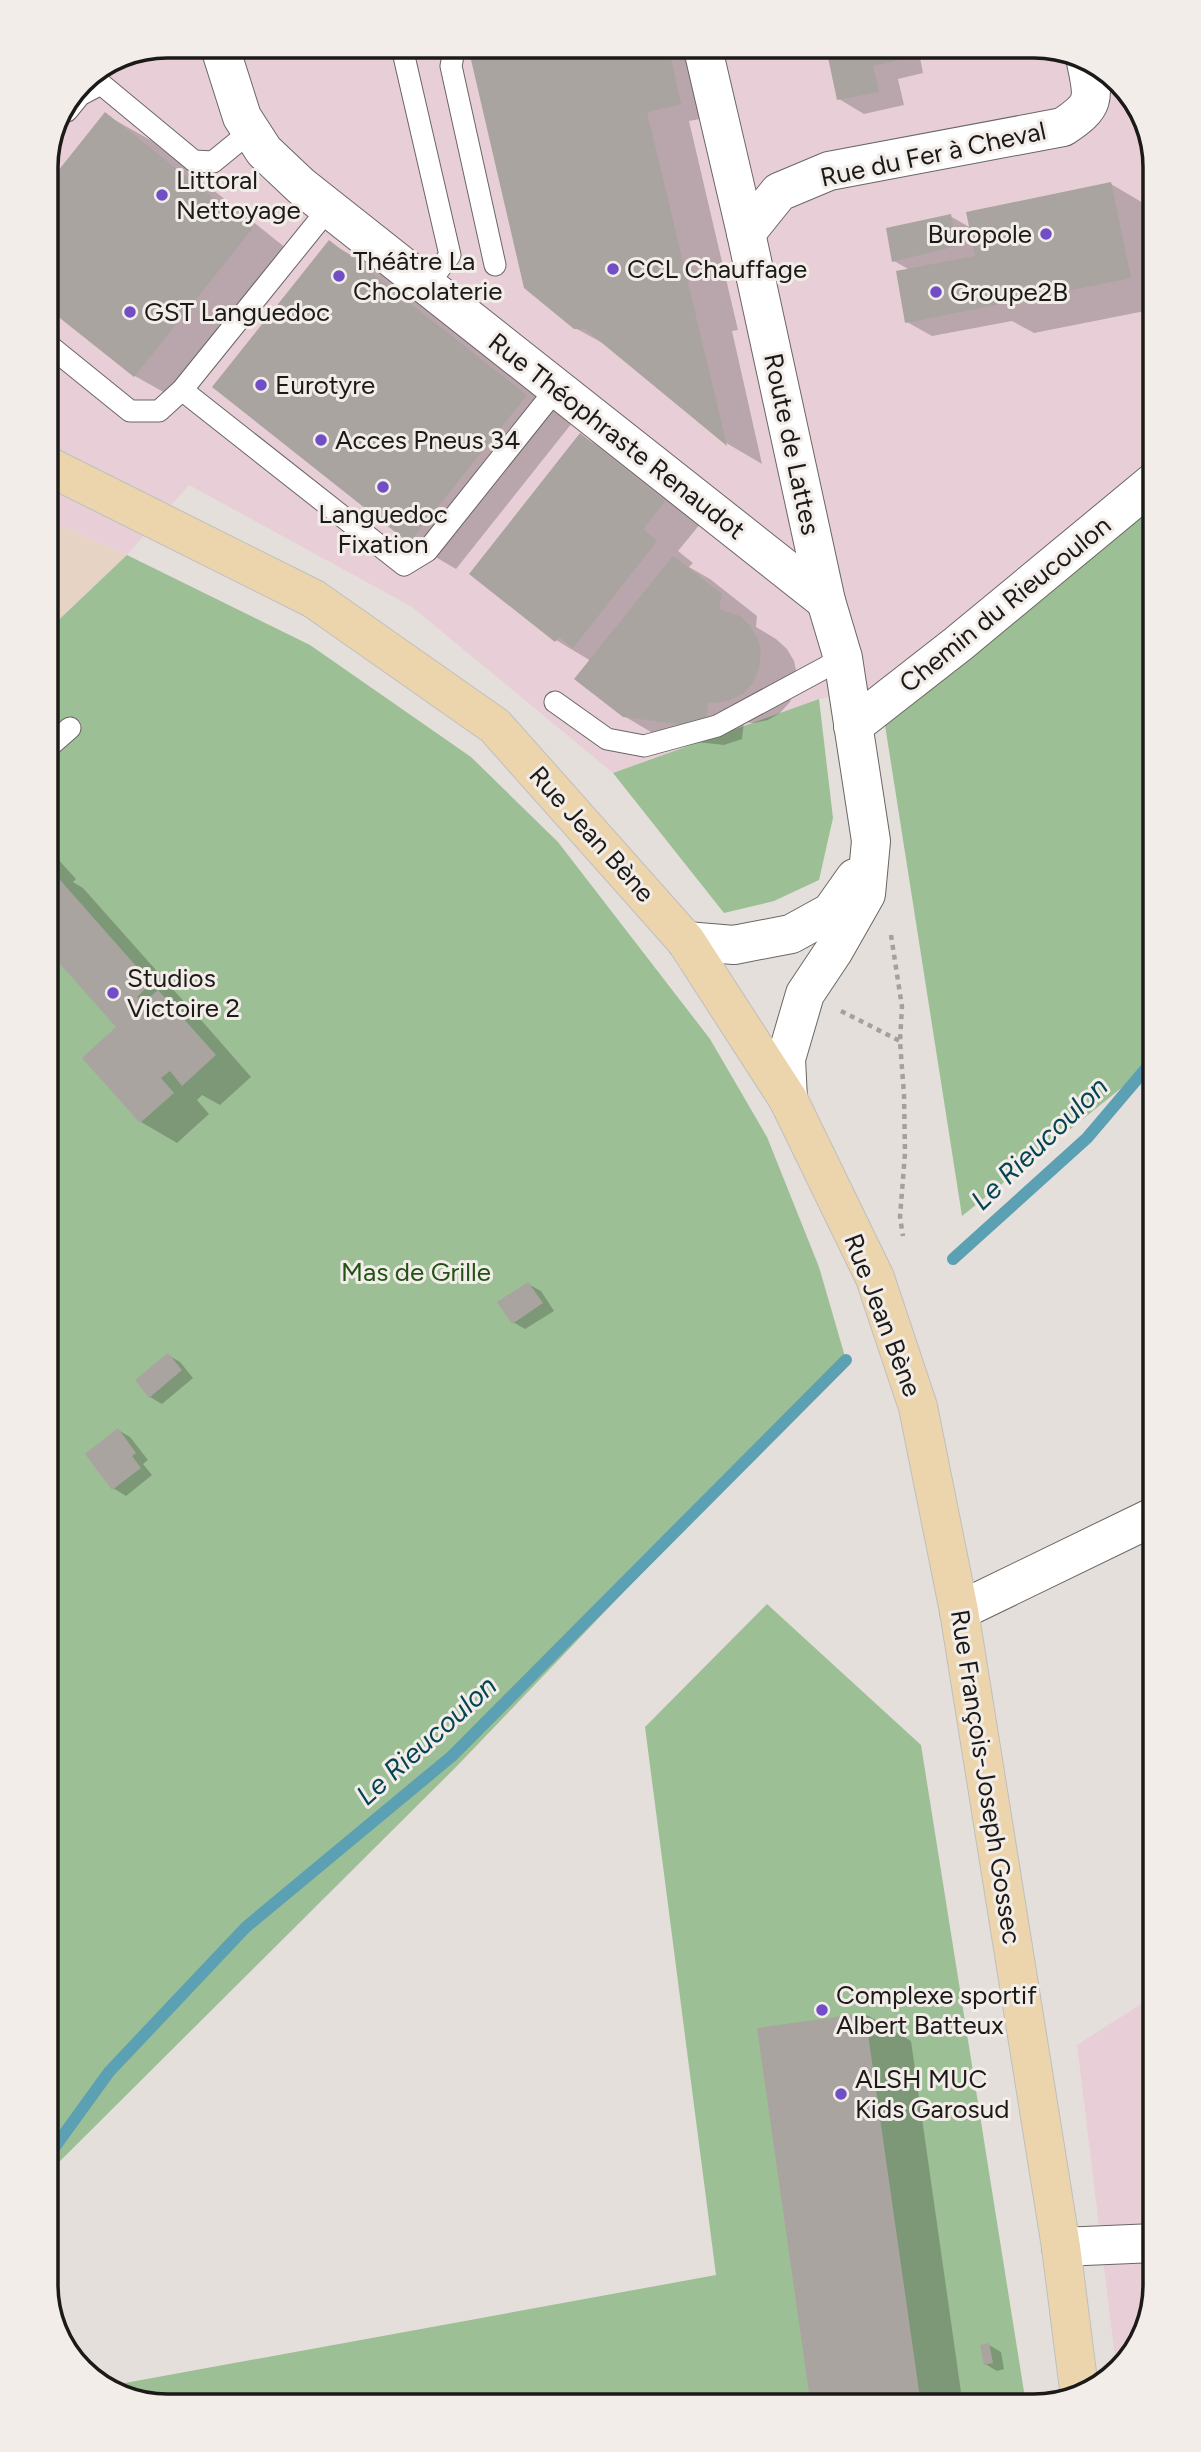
<svg xmlns="http://www.w3.org/2000/svg" width="1201" height="2452" viewBox="0 0 1201 2452" font-family="Figtree,sans-serif">
  <style>
    .commercial { fill: #e6d3c3 }
    .industrial { fill: #e8cfd7 }
    .green { fill: #9dbf95 }
    .shadow { fill: #0003 }
    .lines { fill: none; stroke-linecap: round; stroke-linejoin: round }
    .stream { stroke: #5ca0b3; stroke-width: 12 }
    .building { fill: #a9a49f }
    .service-casing { stroke: #6b6662; stroke-width: 23 }
    .minor-casing { stroke: #6b6662; stroke-width: 40 }
    .tertiary-casing { stroke: #6b6662; stroke-width: 40 }
    .primary-casing { stroke: #bfbfbe; stroke-width: 40 }
    .path { stroke: #a5a09d; stroke-width: 4.5; stroke-dasharray: 5 5; stroke-linecap: butt }
    .service { stroke: #fff; stroke-width: 21 }
    .minor { stroke: #fff; stroke-width: 38 }
    .tertiary { stroke: #fff; stroke-width: 38 }
    .primary { stroke: #ecd5ac; stroke-width: 38 }
    .poi-dot { fill: #714dc6; stroke: #f2ede8; stroke-width: 2.5 }
    .labels { text-anchor: middle; dominant-baseline: central; stroke-width: 6; stroke-linejoin: round; paint-order: stroke }
    .street-label { font-size: 26px; fill: #1c1a18; stroke: #f2ede8 }
    .poi-label { font-size: 26px; fill: #1c1a18; stroke: #f2ede8; text-anchor: start }
    .park-label { font-size: 26px; fill: #225215; stroke: #f2ede8 }
    .water-label { font-size: 28px; font-style: italic; fill: #044453; stroke: #f2ede8 }
    .rim { fill: none; stroke: #1c1a18; stroke-width: 3.5 }
  </style>
  <rect width="100%" height="100%" fill="#e5dfdb"/>
  <!-- commercial -->
  <path class="commercial" d="M46,519l81,36 -81,77z"/>
  <!-- industrial -->
  <g class="industrial">
    <path d="M1043,46l65,24 38,50 9,46v288l-273,234 -63,11 -206,74 -201,-166 -223,-122 -62,70 -81,-36v-360l35,-78 39,-26z"/>
    <path d="M1155,1995v291l-20,67 -15,13h-4l-39,-321z"/>
  </g>
  <!-- green -->
  <g class="green">
    <path d="M1155,501v560l-193,155 -77,-491z"/>
    <path d="M127,555l183,90 161,112 87,85 152,197 57,98 52,130 27,93 -390,407 -410,408v-1543z"/>
    <path d="M819,699l14,119 -14,62 -45,21 -50,12 -111,-140z"/>
    <path d="M767,1604l154,141 104,653 -866,8 -56,-19 613,-112 -71,-548z"/>
  </g>
  <!-- shadow -->
  <g class="shadow">
    <path d="M918,47l5,26 -25,6 6,26 -40,9 -25,-15 -11,-51z"/>
    <path d="M671,49l21,12 13,57 -16,3 49,209 -6,1 30,133 -34,-20 -120,-98 -33,-18 -104,-277z"/>
    <path d="M106,115l46,26 145,116 -116,145 -46,-26 -89,-71v-116z"/>
    <path d="M1111,184l44,26v99l-121,24 -22,-12 -80,15 -25,-14 3,-52 -16,-9 56,-45 21,12z"/>
    <path d="M330,243l46,26 196,154 -116,146 -46,-27 -196,-155z"/>
    <path d="M580,435l36,21 85,67 -23,28 15,12 -4,4 21,12 47,37 -1,11 20,12 11,10 7,12 3,14 -2,14 -5,13 -10,11 -12,7 -14,3 -10,-1 -2,17 -18,6 -63,-7 -37,-22 -33,-55 -35,-21z"/>
    <path d="M46,846l30,33 -3,3 10,6 104,117 -3,2 11,6 56,64 -31,28 -18,-10 -5,5 12,14 -32,29 -36,-21 -23,-95 -72,-81z"/>
    <path d="M528,1284l13,7 13,20 -29,18 -12,-7z"/>
    <path d="M168,1355l12,7 13,16 -31,26 -12,-7z"/>
    <path d="M118,1430l12,7 18,23 -5,4 9,11 -26,21 -13,-8z"/>
    <path d="M865,2014l46,27 51,358 -150,1 -53,-371z"/>
    <path d="M989,2345l12,7 3,17 -7,2 -12,-7z"/>
  </g>
  <g class="lines">
    <!-- stream -->
    <g class="stream">
      <path d="M953,1259l134,-121 68,-80"/>
      <path d="M46,2159l63,-87 137,-145 206,-171 394,-396"/>
    </g>
  </g>
  <!-- building -->
  <g class="building">
    <path d="M897,47l2,13 -26,6 6,26 -42,8 -11,-52z"/>
    <path d="M669,49l12,55 -34,8 80,334 -142,-117h-11l-50,-41 -55,-237 163,-1 1,3 16,-3z"/>
    <path d="M105,112l147,117 -118,148 -88,-70v-121z"/>
    <path d="M1111,182l20,96 -226,45 -9,-52 79,-15 -9,-44z"/>
    <path d="M951,214l5,32 -64,16 -6,-34z"/>
    <path d="M329,240l198,155 -118,148 -197,-156z"/>
    <path d="M580,433l85,68 -22,28 14,12 -84,107 -14,-11 -4,5 -86,-68z"/>
    <path d="M673,556l49,38 -3,15 21,7 10,10 8,13 3,14 -2,15 -6,14 -9,11 -14,7 -14,3 -8,-1 -2,16 -20,7 -63,-8 -49,-38z"/>
    <path d="M46,864l105,119 -14,14 6,6 15,-13 58,65 -34,31 -12,-15 -9,7 13,15 -34,30 -58,-65 34,-31 -70,-79z"/>
    <path d="M528,1282l15,21 -31,21 -15,-22z"/>
    <path d="M168,1353l14,17 -33,28 -14,-18z"/>
    <path d="M118,1428l18,25 -4,3 9,12 -29,22 -27,-36z"/>
    <path d="M865,2013l55,385 -110,2 -53,-372z"/>
    <path d="M989,2343l4,20 -9,2 -4,-20z"/>
  </g>
  <g class="lines">
    <!-- service casing -->
    <g class="service-casing">
      <g id="service">
        <path d="M454,51l-3,15 44,199"/>
        <path d="M403,52l47,203 -23,30"/>
        <path d="M67,111l13,-16 21,-11 93,77 19,1 38,-31"/>
        <path d="M46,343l84,68h29l23,-21 147,-182"/>
        <path d="M182,390l222,175 23,-14 130,-163"/>
        <path d="M555,702l52,37 37,7 73,-20 126,-68"/>
        <path d="M46,749l24,-21"/>
      </g>
    </g>
    <!-- minor casing -->
    <g class="minor-casing">
      <g id="minor">
        <path d="M222,54l20,63 22,34 37,35 525,415"/>
        <path d="M746,233l33,-41 50,-21 234,-44c33,-22 31,-28 23,-65"/>
        <path d="M853,726l105,-82 197,-163"/>
        <path d="M959,1611l196,-95"/>
        <path d="M1061,2247l94,-4"/>
      </g>
    </g>
    <!-- tertiary casing -->
    <g class="tertiary-casing">
      <g id="tertiary">
        <path d="M703,49l43,184 80,368 17,57 28,183 -5,53 -33,58 -28,42 -19,65 2,40"/>
        <path d="M686,941l48,4 57,-11 40,-22 24,-34"/>
      </g>
    </g>
    <!-- primary casing -->
    <g class="primary-casing">
      <path id="primary" d="M46,465l268,134 181,127 191,215 102,158 87,179 43,129 41,204 102,636 19,150"/>
    </g>
    <!-- path -->
    <g class="path">
      <path d="M891,935l11,72 -2,34 4,54 1,58 -5,64 3,19"/>
      <path d="M841,1011l59,30"/>
    </g>
    <!-- service -->
    <use href="#service" class="service"/>
    <!-- minor -->
    <use href="#minor" class="minor"/>
    <!-- tertiary -->
    <use href="#tertiary" class="tertiary"/>
    <!-- primary -->
    <use href="#primary" class="primary"/>
  </g>
  <!-- markers -->
  <g class="poi-dot">
    <circle cx="162" cy="195" r="7"/>
    <circle cx="1046" cy="234" r="7"/>
    <circle cx="613" cy="269" r="7"/>
    <circle cx="339" cy="276" r="7"/>
    <circle cx="936" cy="292" r="7"/>
    <circle cx="130" cy="312" r="7"/>
    <circle cx="261" cy="385" r="7"/>
    <circle cx="321" cy="440" r="7"/>
    <circle cx="383" cy="487" r="7"/>
    <circle cx="113" cy="993" r="7"/>
    <circle cx="822" cy="2010" r="7"/>
    <circle cx="841" cy="2094" r="7"/>
  </g>
  <g class="labels">
    <!-- street labels -->
    <g class="street-label">
      <text transform="translate(933 154) rotate(-12)">Rue du Fer à Cheval</text>
      <text transform="translate(617 436) rotate(38)">Rue Théophraste Renaudot</text>
      <text transform="translate(792 444) rotate(78)">Route de Lattes</text>
      <text transform="translate(1005 604) rotate(-39)">Chemin du Rieucoulon</text>
      <text transform="translate(592 834) rotate(48)">Rue Jean Bène</text>
      <text transform="translate(883 1315) rotate(69)">Rue Jean Bène</text>
      <text transform="translate(986 1777) rotate(81)">Rue François-Joseph Gossec</text>
    </g>
    <!-- poi labels -->
    <g class="poi-label">
      <text x="176" y="180">Littoral<tspan x="176" dy="30">Nettoyage</tspan></text>
      <text x="1032" y="234" text-anchor="end">Buropole</text>
      <text x="353" y="261">Théâtre La<tspan x="353" dy="30">Chocolaterie</tspan></text>
      <text x="627" y="269">CCL Chauffage</text>
      <text x="950" y="292">Groupe2B</text>
      <text x="144" y="312">GST Languedoc</text>
      <text x="275" y="385">Eurotyre</text>
      <text x="335" y="440">Acces Pneus 34</text>
      <text x="383" y="514" text-anchor="middle">Languedoc<tspan x="383" dy="30">Fixation</tspan></text>
      <text x="127" y="978">Studios<tspan x="127" dy="30">Victoire 2</tspan></text>
      <text x="836" y="1995">Complexe sportif<tspan x="836" dy="30">Albert Batteux</tspan></text>
      <text x="855" y="2079">ALSH MUC<tspan x="855" dy="30">Kids Garosud</tspan></text>
    </g>
    <!-- park labels -->
    <g class="park-label">
      <text x="416" y="1272">Mas de Grille</text>
    </g>
    <!-- water labels -->
    <g class="water-label">
      <text transform="translate(1039 1143) rotate(-44)">Le Rieucoulon</text>
      <text transform="translate(426 1740) rotate(-42)">Le Rieucoulon</text>
    </g>
  </g>
  <!-- crop -->
  <path d="M0 0H1201V2452H0ZM167 58H1034A109 109 0 0 1 1143 167V2285A109 109 0 0 1 1034 2394H167A109 109 0 0 1 58 2285V167A109 109 0 0 1 167 58Z" fill="#f2ede8" fill-rule="evenodd"/>
  <path class="rim" d="M167 58H1034A109 109 0 0 1 1143 167V2285A109 109 0 0 1 1034 2394H167A109 109 0 0 1 58 2285V167A109 109 0 0 1 167 58Z"/>
</svg>
